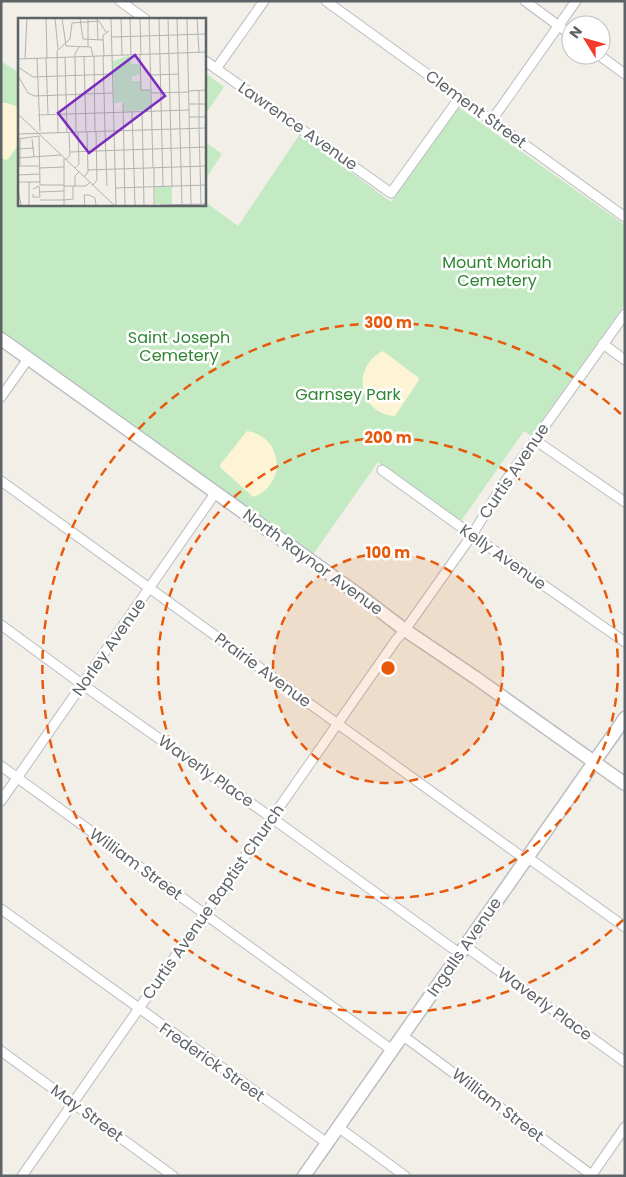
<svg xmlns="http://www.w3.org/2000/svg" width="626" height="1177" viewBox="0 0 626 1177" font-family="Poppins,sans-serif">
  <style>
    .green { fill: #c3eac3 }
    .sand { fill: #fdf4d6 }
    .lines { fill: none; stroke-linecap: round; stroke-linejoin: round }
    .street-casing { stroke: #b9bdc1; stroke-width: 11 }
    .secondary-casing { stroke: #babec3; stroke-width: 15 }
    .street { stroke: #fff; stroke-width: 9 }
    .secondary { stroke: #fff; stroke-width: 12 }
    .ring { fill: none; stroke: #e8590c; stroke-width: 2.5; stroke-dasharray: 9 6 }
    .labels { text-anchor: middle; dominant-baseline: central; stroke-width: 5; stroke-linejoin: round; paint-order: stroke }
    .street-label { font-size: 16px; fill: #5e6368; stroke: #fff }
    .park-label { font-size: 16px; fill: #308533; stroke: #fff }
    .inset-road { fill: none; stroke: #b2b3b0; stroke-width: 1 }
    .view { fill: #7b2cbf; fill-opacity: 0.15; stroke: #7b2cbf; stroke-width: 2.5 }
    .inset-edge { fill: none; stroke: #5e6368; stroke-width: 2.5 }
    .centre { fill: #e8590c; stroke: #fff; stroke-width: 2.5 }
    .ring-label { font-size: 15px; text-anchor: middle; font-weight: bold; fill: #e8590c; stroke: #fff; stroke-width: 5; stroke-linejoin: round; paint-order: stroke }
  </style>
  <rect width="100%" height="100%" fill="#f1efe7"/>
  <!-- green -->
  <g class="green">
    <path d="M1,61l18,12v131h185v-3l34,25 62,-92 91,68 66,-96 168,119v79l-94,132 -7,-5 -63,90 -83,-59 -66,94 -311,-223z"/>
    <path d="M204,72l20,15 -20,29z"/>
    <path d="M204,141l18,13 -18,27z"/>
  </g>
  <!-- sand -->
  <g class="sand">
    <path d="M1,103h6l12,4v37l-11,15 -3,1 -4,-3z"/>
    <path d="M383,351l36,27v2l-24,36c-37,-2 -44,-50 -12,-65z"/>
    <path d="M247,431c37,6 40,54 6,66l-33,-30v-2z"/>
  </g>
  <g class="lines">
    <!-- street casing -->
    <g class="street-casing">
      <g id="street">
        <path d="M120,1l25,18"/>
        <path d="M326,1l299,216"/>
        <path d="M525,1l46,34"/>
        <path d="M599,55l26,19"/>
        <path d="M204,60l187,133 69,-96"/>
        <path d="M216,69l48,-68"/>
        <path d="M492,120l84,-119"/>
        <path d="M603,344l22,16"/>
        <path d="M1,397l27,-38"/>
        <path d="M535,440l90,62"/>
        <path d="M382,470l90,65 153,107"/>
        <path d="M1,481l524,378"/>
        <path d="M1,625l82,60 189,133 187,135"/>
        <path d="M1,766l391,284"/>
        <path d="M1,801l215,-309"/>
        <path d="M527,857l98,70"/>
        <path d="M1,909l326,234"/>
        <path d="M465,946l160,116"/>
        <path d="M402,1035l191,141"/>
        <path d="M1,1051l172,125"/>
        <path d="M338,1127l67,49"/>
        <path d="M22,1176l374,-536 9,-10 67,-95 30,-49 123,-172"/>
        <path d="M591,1176l34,-49"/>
      </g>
    </g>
    <!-- secondary casing -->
    <g class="secondary-casing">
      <g id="secondary">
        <path d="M1,339l358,256 46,35 71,48 149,106"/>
        <path d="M304,1176l321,-458"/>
      </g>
    </g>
    <!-- street -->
    <use href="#street" class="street"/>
    <!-- secondary -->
    <use href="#secondary" class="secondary"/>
  </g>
  <!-- distance rings -->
  <circle cx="388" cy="668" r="115" fill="#e8590c" fill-opacity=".12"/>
  <g class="ring">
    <circle cx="388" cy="668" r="115"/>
    <circle cx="388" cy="668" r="230"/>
    <path d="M623 920A345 345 0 1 1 623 416"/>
  </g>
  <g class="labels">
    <!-- street labels -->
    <g class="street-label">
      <text transform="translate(476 109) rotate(36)">Clement Street</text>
      <text transform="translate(298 126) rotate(35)">Lawrence Avenue</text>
      <text transform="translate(514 471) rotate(-56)">Curtis Avenue</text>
      <text transform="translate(503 557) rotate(35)">Kelly Avenue</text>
      <text transform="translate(313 562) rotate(36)">North Raynor Avenue</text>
      <text transform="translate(109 647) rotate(-55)">Norley Avenue</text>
      <text transform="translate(263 670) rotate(36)">Prairie Avenue</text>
      <text transform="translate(206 771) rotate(35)">Waverly Place</text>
      <text transform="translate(136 864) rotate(36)">William Street</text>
      <text transform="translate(213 902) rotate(-55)">Curtis Avenue Baptist Church</text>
      <text transform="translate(464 947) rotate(-55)">Ingalls Avenue</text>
      <text transform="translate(545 1004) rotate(36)">Waverly Place</text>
      <text transform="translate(212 1062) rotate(35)">Frederick Street</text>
      <text transform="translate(498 1105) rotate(37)">William Street</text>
      <text transform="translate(87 1113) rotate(36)">May Street</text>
    </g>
    <!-- park labels -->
    <g class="park-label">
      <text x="497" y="262">Mount Moriah<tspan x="497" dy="18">Cemetery</tspan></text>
      <text x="179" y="337">Saint Joseph<tspan x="179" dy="18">Cemetery</tspan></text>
      <text x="348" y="394">Garnsey Park</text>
    </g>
  </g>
  <!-- overview -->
  <g transform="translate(18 18)">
    <rect width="188" height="188" fill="#f1efe7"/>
    <path d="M113,37v9h9v10l-8,3v4h9v9h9l1,20 -28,1v-9l-9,1 -1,-42zM154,168v18h-17v-17z" fill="#c3eac3"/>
    <path class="inset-road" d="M28,0l1,40M37,0l3,31M44,0l4,28 25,1 2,9M62,0l3,21 20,1M79,0l1,22M89,0h34M103,0l1,37M112,0l1,37M122,0l1,36M131,0l4,150M141,0l4,168M150,0l4,168M159,0l5,187M169,0l4,187M179,0l2,35M93,1l1,36M94,19l94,-3M70,29v-29M122,36l1,36h10M94,37l4,150M66,38l2,76M76,38l1,76M85,38l2,75M86,38l-1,-21 6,-4M47,39l2,76M7,40l2,-40M19,40l3,73M28,40l2,56M0,41l188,-7M0,49l15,10 80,-3M133,57l28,-1M0,58l10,17 7,3 78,-3M181,72v38M171,73l17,-1M133,75l38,-1M105,85l2,102M171,86h17M114,93l3,94M124,93l2,94M0,96l96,91M20,97l151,-5M171,99h17M181,110l2,76M87,113l2,55M58,114l-1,-78 4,-7M40,115l-1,-82 13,-12 2,-16 27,-2 7,11M0,116l188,-6M2,120v28M0,121l21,-3 1,49h24M14,121l2,18M1,131l15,-1M52,134l136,-5M0,140l43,-3M46,140v47M48,142l4,-5 -1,-22M1,148h20M21,150l25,-1M57,150l4,-4 -1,-32M136,150v37M70,152l118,-4M0,157l21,-1M66,159l4,-5 -1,-40M0,164h22M11,164v23M75,167l4,-5 -1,-48M46,168h22l4,-4M57,168v-10l4,-4M97,170l91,-3M0,171l3,16M15,171l6,-3 1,11h-7v-3M22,174l24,-1M22,182h24M46,182l9,-1v-13M67,187l-1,-10h5l6,3 1,7M142,187l46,-1"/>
    <path class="view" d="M117,37l30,41 -76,57 -31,-40z"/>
    <rect width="188" height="188" class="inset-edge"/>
  </g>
  <circle cx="388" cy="668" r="8" class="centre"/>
  <g class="ring-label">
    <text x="388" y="328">300 m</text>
    <text x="388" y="443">200 m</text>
    <text x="388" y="558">100 m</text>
  </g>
  <!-- border -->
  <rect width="626" height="1177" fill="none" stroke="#5e6368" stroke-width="5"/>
  <!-- north arrow -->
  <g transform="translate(586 40) rotate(307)"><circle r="24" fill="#ffffff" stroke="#bfc1c3"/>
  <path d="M0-4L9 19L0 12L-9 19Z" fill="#f43a2a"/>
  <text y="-8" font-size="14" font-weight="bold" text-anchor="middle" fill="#5e6368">N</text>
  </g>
</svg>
